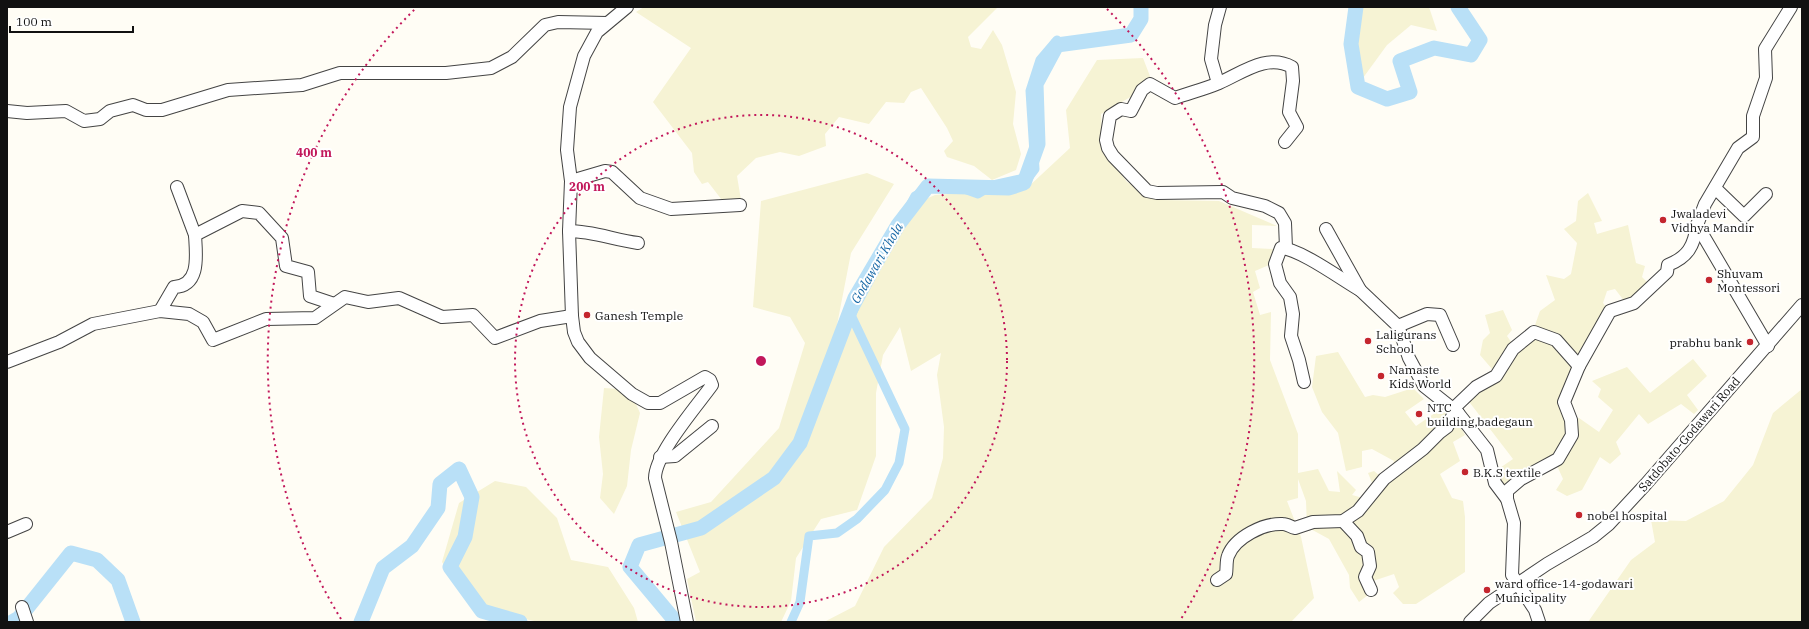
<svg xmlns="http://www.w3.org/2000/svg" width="1809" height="629" viewBox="0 0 1809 629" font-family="'IBM Plex Serif',serif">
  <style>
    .farmland { fill: #f6f3d4 }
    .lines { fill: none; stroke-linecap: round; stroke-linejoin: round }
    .canal { stroke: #b9e0f7; stroke-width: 9 }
    .river { stroke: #b9e0f7; stroke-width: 15 }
    .minor-casing { stroke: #444; stroke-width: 14 }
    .minor { stroke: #fff; stroke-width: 12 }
    .ring { fill: none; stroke: #c2185b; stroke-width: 2; stroke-dasharray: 2 4 }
    .poi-dot { fill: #c4262e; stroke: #fff; stroke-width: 1.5 }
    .labels { text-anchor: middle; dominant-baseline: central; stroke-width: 4; stroke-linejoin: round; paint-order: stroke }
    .poi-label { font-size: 12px; fill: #111; stroke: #fff; text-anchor: start }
    .street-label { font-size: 12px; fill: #111; stroke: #fff }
    .water-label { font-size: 13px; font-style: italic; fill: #1768a6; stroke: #fff }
    .centre { fill: #c2185b; stroke: #fff; stroke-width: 2 }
    .ring-label { font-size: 12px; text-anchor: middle; font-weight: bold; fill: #c2185b; stroke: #fff; stroke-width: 4; stroke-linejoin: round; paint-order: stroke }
  </style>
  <rect width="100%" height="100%" fill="#fffdf5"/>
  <!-- farmland -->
  <g class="farmland">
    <path d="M644,7h354l-30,30 3,10 10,2 12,-19 9,15 14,47 -3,32 8,30 -5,16 -24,10 -18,-14 -27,-9 -3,-6 9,-10 -6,-13 -26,-40 -10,4 -7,11 -18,-1 -17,22 -30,-7 -14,17 1,12 -27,10 -19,-4 -24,6 -19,18 4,24 -16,4 -17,-22 -6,2 -8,-12 -2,-19 -39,-51 38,-54 -55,-36z"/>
    <path d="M1360,7h69l8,24 -26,-6 -24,20 -27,37 -7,-34z"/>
    <path d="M1143,58l10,26 -52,30 2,35 24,33 34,18 58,1 58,25 -25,-1v23l21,1 -4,16 -14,6 5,17 -7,4 7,23 11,-3 -1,48 28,74v39l20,-4 11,22 11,1 -3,-21 19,19 -4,5 11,3 14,-3 -9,-22 6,-2 13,11 7,-21 -22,-12 -10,2v16l-16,4 -8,-38 -16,-21 -10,-25 4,-31 22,-4 27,45 8,-2 12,2 28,-9 11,11 -19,13 11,14 32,-22 17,31 -12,7 7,19 -20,13 12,24 11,3 2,16v55l-49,32h-13l-10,-11 6,-6 -5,-13 -21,7 -5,14 -9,7 -9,-14 -1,-13 -20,-36 -22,-12 -1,-26 -8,-22v19l-11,3 14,36 13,61 -23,24h-467l31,-16 29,-59 48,-49 11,-40 1,-31 -7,-52 4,-22 -30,18 -11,-44 -17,28 -7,38v63l-19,54 -36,9 -25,39 -5,43 -10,21h-85l-9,-43 13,-7 -24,-60 35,-10 68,-74 26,-85 -15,-26 -37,-10 8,-106 106,-28 27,11 -43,69 -21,108 15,-29 14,-48 41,-74 35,-15 92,-7 43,-40 -4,-38 31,-50z"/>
    <path d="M1588,193l14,28 -8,2 3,11 31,-9 8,38 9,3 -3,11 7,7 -24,18 -10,-13 -8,2 -4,12 4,5 -46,98 4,15 14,-3 20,14 14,-22 -15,-13 3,-8 -9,-8 35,-14 23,26 43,-34 14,17 -20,19 11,15 -4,4 -13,-10 -33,20 -9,-10 -23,28 5,12 -11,10 -10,-7 -18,33 -15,6 -11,-6 7,-11 -9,-20 -53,36 -7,-23 19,-13 -46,-60 31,-23 -18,-21 3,-15 7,-7 -5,-18 18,-5 9,20 -5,6 9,13 14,-10 10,-28 15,-11 -9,-25 18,4 7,-5 6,-31 -13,-14 12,-8 2,-20z"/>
    <path d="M604,388l15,1 17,15 4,9 -9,37 -4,36 -13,28 -14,-16 3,-24 -4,-37z"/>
    <path d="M1802,389v233h-214l43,-62 24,-18 -4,-22 35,1 38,-20 29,-36 20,-52z"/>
    <path d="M495,481l31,6 31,31 14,42 37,7 26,41 4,14h-99l-33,-7 -40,-17 -24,-36 17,-59z"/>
  </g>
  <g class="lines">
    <!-- canal -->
    <path class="canal" d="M791,622l9,-20 9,-66 28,-3 20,-14 28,-29 14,-27 6,-34 -54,-114 64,-119 22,-12h13l28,10 15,-9 36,-8 6,-8 -5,-78 10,-31 17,-20"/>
    <!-- river -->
    <g class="river">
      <path d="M1356,7l-5,37 7,43 29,12 23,-7 -10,-31 34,-13 37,7 9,-15 -22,-33"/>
      <path d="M12,622l7,-4 52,-65 26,7 21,20 15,42"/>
      <path d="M361,622l22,-54 29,-22 26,-38 2,-24 19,-15 13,28 -7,40 -15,30 32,44 38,11"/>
      <path d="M676,622l-46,-55 9,-22 62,-17 73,-50 26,-35 55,-145 43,-73 30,-39 81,2 15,-5 14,-39 -2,-60 21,-39 74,-10 10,-16v-12"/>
    </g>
    <!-- minor casing -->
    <g class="minor-casing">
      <g id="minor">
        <path d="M627,7l-30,25 -13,24 -14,51 -3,43 4,31 -2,50 3,85 2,16 4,10 12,16 42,36 16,9h12l45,-26 5,3 2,5c-15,21 -57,69 -57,93l16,64 16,80"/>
        <path d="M1218,83l-7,-24 4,-34 5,-18"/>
        <path d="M7,111l20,2 39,-2 18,10 16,-2 10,-8 23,-6 13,5h16l66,-20 74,-5 38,-12h106l45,-5 21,-11 33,-32 13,-3 49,1"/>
        <path d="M1285,142l12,-15 -8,-15 4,-31 -1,-14c-25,-14 -50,6 -73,16 -14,6 -30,10 -44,15l-25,-14 -8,6 -11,21 -10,-2 -11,7 -4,24 2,8 5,8 34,35 10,2 66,-1 9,6 33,8 14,7 6,10 1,25"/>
        <path d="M571,181l34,-10 7,1 28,26 31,11 69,-4"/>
        <path d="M177,187l18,48 47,-24 17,2 23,25 4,28 22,6 2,24 24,8"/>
        <path d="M1715,188l29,28 22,-22"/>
        <path d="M1326,229l34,61 38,36 11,32 15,28 34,27 29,37 8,33 12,16 7,24 -2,52 23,35 4,12"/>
        <path d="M569,231c23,0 46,9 69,12"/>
        <path d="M160,311l14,-24c27,-1 22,-33 21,-52"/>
        <path d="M1398,326l29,-12 13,1 13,30"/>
        <path d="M1768,346l-71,-121 8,-21 33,-56 15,-11v-21l13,-38 -1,-29 26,-42"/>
        <path d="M7,362l52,-20 34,-18 67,-13 29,3 14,8 10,18 53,-21 49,-1 30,-21 23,5 31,-4 43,19 31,-2 22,23 45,-17 32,-5"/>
        <path d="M1579,366l31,-55 24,-8 33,-31 1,-7c20,-8 26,-19 29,-40"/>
        <path d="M1304,382l-5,-22 -8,-24 2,-22 -3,-17 -10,-14 -5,-19 6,-16c19,1 60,31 79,42"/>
        <path d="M1455,411l-1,-3 22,-21 20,-11 17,-27 21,-17 22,8 23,26 -15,36 7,18 1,15 -14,24 -37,20 -14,12v8"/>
        <path d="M660,457l15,-1 37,-30"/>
        <path d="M1343,521l14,15 4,11 7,5 2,14 -5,11 6,13"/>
        <path d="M7,532l19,-8"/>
        <path d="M1217,580l9,-6c1,-6 0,-13 2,-18 7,-19 36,-33 55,-32 4,0 8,3 12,4l18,-6 30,-1 15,-10 26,-32 39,-30 16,-16 8,-6 5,-10 6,-4"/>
        <path d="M22,607l5,15"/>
        <path d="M1470,622l19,-19 58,-39 46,-27 16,-13 37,-40 156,-179"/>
      </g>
    </g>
    <!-- minor -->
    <use href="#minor" class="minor"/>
  </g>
  <!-- distance rings -->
  <g class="ring">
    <circle cx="761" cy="361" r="246"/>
    <path d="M341 619A493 493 0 0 1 415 9M1107 9A493 493 0 0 1 1181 619"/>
  </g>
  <!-- markers -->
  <g class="poi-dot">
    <circle cx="1663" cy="220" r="4"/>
    <circle cx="1709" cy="280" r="4"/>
    <circle cx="587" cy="315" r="4"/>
    <circle cx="1368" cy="341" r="4"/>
    <circle cx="1750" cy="342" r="4"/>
    <circle cx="1381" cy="376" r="4"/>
    <circle cx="1419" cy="414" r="4"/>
    <circle cx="1465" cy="472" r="4"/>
    <circle cx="1579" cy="515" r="4"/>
    <circle cx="1487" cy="590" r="4"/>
  </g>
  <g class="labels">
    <!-- poi labels -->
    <g class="poi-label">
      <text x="1671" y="213">Jwaladevi<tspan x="1671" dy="14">Vidhya Mandir</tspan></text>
      <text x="1717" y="273">Shuvam<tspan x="1717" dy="14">Montessori</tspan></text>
      <text x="595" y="315">Ganesh Temple</text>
      <text x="1376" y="334">Laligurans<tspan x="1376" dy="14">School</tspan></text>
      <text x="1742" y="342" text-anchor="end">prabhu bank</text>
      <text x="1389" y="369">Namaste<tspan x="1389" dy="14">Kids World</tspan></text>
      <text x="1427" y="407">NTC<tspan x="1427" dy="14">building,badegaun</tspan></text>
      <text x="1473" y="472">B.K.S textile</text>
      <text x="1587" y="515">nobel hospital</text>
      <text x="1495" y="583">ward office-14-godawari<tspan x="1495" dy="14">Municipality</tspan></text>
    </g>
    <!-- street labels -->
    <g class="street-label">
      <text transform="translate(1689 434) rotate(-49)">Satdobato-Godawari Road</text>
    </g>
    <!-- water labels -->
    <g class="water-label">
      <text transform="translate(877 263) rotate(-60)">Godawari Khola</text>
    </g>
  </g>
  <circle cx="761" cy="361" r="6" class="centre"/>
  <g class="ring-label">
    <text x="314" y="157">400 m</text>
    <text x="587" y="191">200 m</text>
  </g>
  <!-- border -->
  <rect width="1809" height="629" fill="none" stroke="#111111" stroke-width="16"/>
  <!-- scale -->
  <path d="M10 26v6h123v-6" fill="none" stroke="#111111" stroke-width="2"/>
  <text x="16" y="26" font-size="12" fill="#111111" stroke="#ffffff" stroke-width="3" paint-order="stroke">100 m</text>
</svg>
